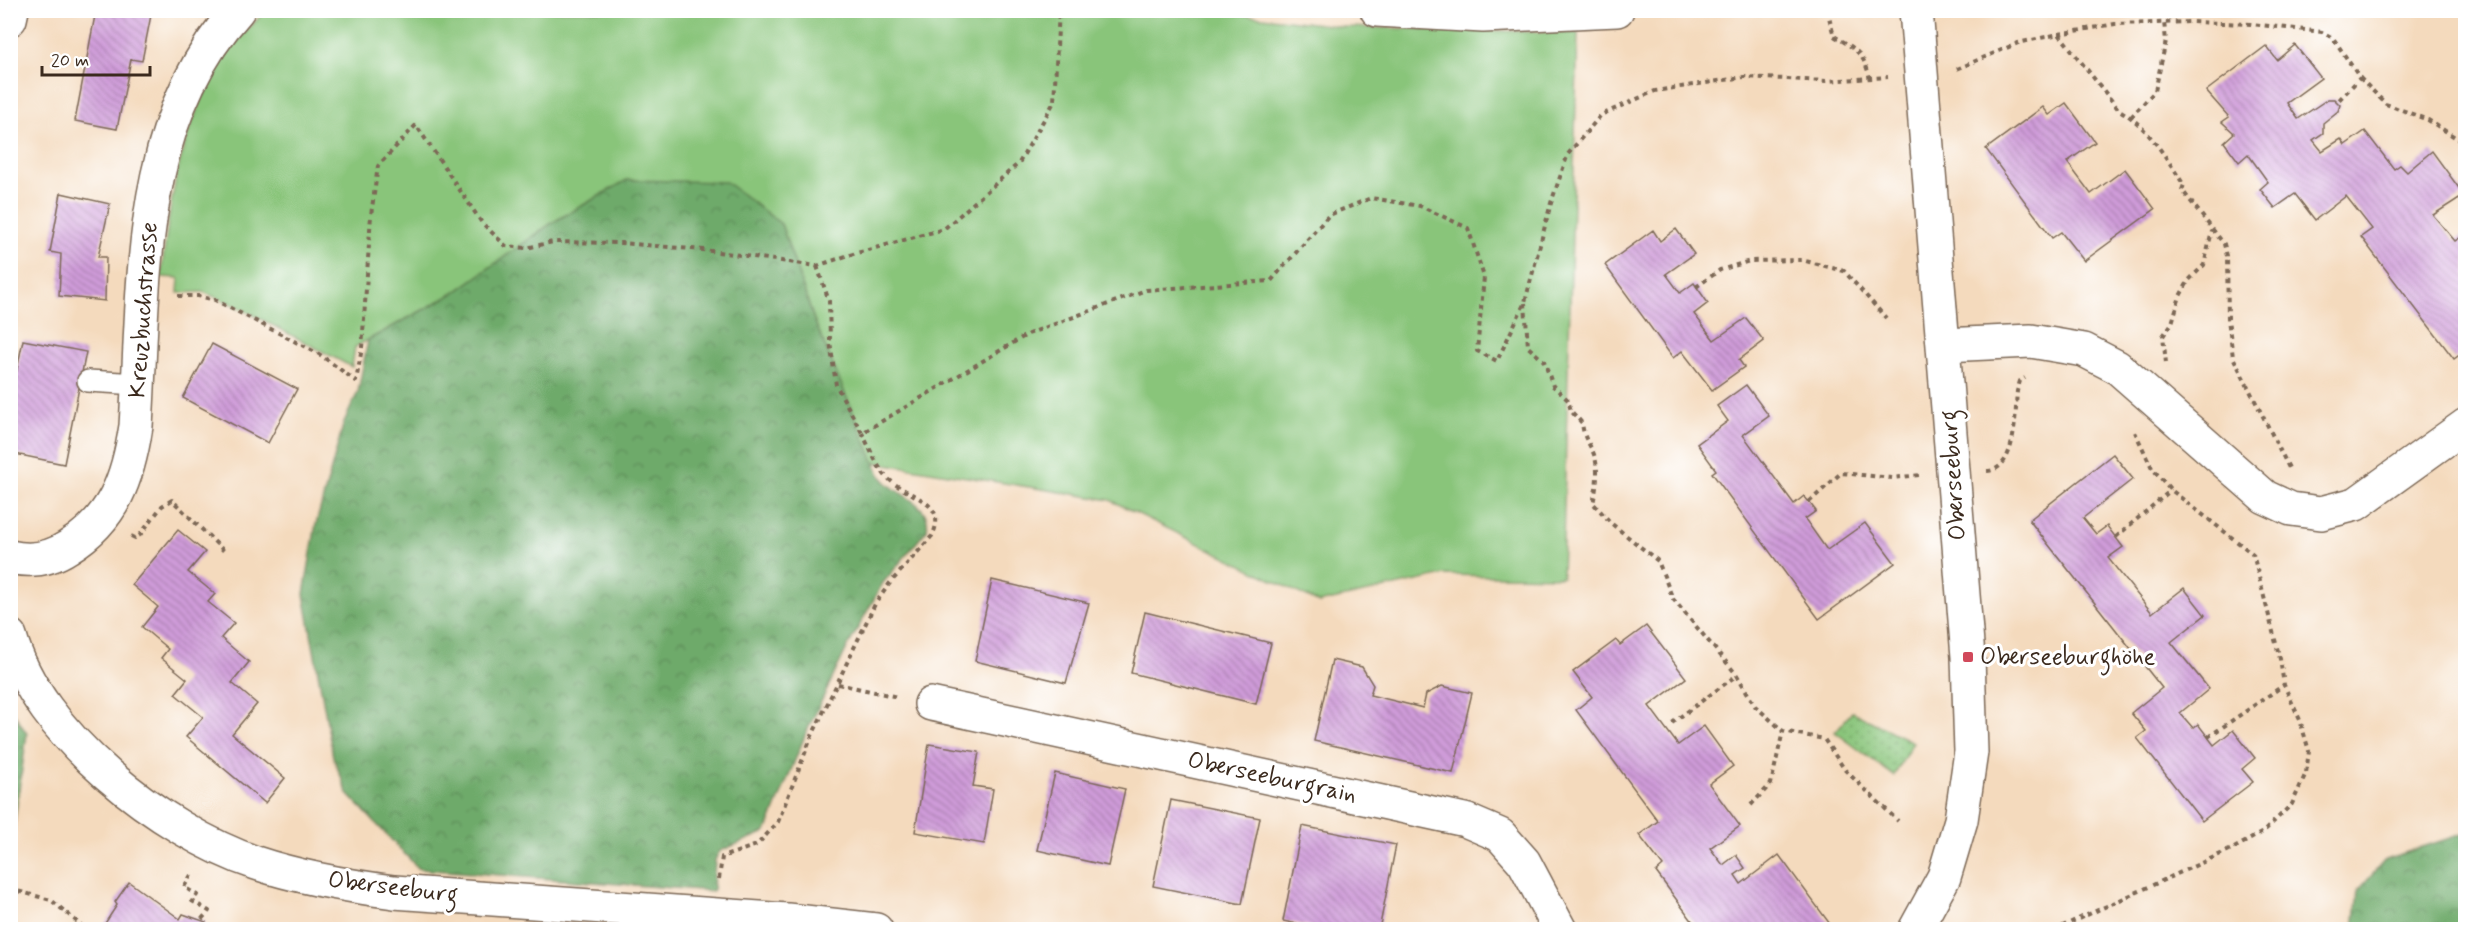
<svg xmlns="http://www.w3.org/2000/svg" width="2476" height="940" viewBox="0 0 2476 940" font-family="Mynerve,sans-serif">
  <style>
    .grass { fill: #89c57a; stroke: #62784c; stroke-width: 1.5 }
    .forest { fill: url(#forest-crowns); stroke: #546a44; stroke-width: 1.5 }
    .park { fill: url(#park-dots); stroke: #62784c; stroke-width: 1.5 }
    .building { fill: url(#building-back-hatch) }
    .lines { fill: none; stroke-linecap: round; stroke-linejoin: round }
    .service-casing { stroke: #7c6856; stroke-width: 24 }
    .minor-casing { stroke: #7c6856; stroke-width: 36 }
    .tertiary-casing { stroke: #7c6856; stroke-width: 36 }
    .path { stroke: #7c6856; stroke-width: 4; stroke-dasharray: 4.5 4.5; stroke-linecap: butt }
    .service { stroke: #fff; stroke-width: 21 }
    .minor { stroke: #fff; stroke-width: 33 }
    .tertiary { stroke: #fff; stroke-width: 33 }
    .poi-dot { fill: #d1495b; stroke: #fff; stroke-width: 2 }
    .labels { text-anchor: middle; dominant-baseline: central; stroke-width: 6; stroke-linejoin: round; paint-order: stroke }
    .street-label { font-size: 24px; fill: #3b2a1e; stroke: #fff }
    .poi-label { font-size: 24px; fill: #3b2a1e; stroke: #fff; text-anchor: start }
  </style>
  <defs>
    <pattern id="forest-crowns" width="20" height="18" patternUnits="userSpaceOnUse" patternTransform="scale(1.5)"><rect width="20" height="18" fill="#6eaa6a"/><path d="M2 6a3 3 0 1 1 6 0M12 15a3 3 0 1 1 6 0" fill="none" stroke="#5c8b57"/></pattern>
    <pattern id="park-dots" width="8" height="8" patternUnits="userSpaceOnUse" patternTransform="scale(1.5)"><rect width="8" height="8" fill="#89c57a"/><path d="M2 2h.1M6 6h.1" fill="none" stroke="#71a063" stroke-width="1.8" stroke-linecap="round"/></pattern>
    <pattern id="building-back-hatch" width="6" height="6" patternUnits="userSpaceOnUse" patternTransform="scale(1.5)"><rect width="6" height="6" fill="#cf9bd9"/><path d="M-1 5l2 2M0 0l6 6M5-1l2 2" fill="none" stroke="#a97faf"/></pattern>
  </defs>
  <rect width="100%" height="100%" fill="#fff"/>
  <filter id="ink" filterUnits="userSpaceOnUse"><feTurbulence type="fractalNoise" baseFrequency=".0167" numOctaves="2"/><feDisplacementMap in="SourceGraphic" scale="12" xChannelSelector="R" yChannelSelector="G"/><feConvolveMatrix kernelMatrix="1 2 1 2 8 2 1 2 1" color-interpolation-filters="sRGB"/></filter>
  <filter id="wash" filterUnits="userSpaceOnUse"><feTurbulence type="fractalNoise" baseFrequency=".008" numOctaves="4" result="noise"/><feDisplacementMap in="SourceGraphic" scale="24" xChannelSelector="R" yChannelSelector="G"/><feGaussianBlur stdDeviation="1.35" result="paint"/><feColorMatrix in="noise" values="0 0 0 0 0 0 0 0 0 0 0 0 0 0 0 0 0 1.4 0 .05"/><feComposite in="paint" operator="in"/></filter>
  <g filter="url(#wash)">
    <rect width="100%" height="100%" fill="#f4dabd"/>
    <!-- grass -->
    <path class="grass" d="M1205,10l140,17 233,6 -16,544 -118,-2 -125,28 -209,-103 -236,-38 -60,-142 -33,-96 -154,-44 -75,43 -98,70 -99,54 -3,20 -118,-62 -31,-13 -25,1 1,-15 -18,-1c9,-78 18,-145 60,-214 11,-19 30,-36 44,-52z"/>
    <!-- forest -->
    <g class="forest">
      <path d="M627,180l99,2 55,42 33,96 60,142c3,5 5,12 9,17 15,18 49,23 44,51l-44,53 -36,65 -41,85 -40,99 -46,19 -5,9 -2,31 -294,-22 -71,-75 -15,-37 -29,-163 12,-70 28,-102 14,-30 10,-52 86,-47 98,-70z"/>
      <path d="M11,709l16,25 -16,113z"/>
      <path d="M2465,833v96h-111l4,-38 28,-32z"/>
    </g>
    <!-- park -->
    <path class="park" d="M1852,712l61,30 -19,34 -59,-44z"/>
    <g id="blocks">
      <!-- building -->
      <g class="building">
        <path d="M96,10h56l-10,51 -11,-2 -14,70 -42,-8z"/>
        <path d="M2295,45l26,33 -34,25 11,16 30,-20h6l6,6 -2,6 -15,12v10l-10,7 9,11 19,-12 4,6 20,-14 29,38 6,-4 7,7 25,-21 32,44 -31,20 22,26 11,-7v116l-12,9 -93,-122 11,-8 -26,-33 -31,24 -20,-26 -20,14 -15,-19 8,-7 -20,-28 -9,8 -15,-20 10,-9 -12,-11 7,-5 -23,-26 60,-45 11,14z"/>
        <path d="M2066,103l29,39 -28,20 24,32 34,-25 30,40 -71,52 -23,-29 -9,6 -66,-89 57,-42 6,8z"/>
        <path d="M61,193l49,11 -12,53h8l-1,44 -46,-5 2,-42 -11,-2z"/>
        <path d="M1676,229l18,25 -28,20 14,19 14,-10 14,20 -14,11 20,26 32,-22 18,23 -25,19 5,7 -32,23 -30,-39 -9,7 -68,-93 48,-35 7,11z"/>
        <path d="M23,340l63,12 -22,112 -54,-11v-49z"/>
        <path d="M212,344l85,45 -29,54 -85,-45z"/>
        <path d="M1746,385l23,31 -26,19 51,69 10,-8 5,6 7,9 -11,8 22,31 38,-27 30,40 -76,56 -107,-146 4,-3 -19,-26 31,-23 -11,-15z"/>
        <path d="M2113,454l20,25 -50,39 13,16 11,-8 16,21 -15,11 44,55 32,-25 21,27 -34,27 38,47 -29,24 13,15 5,-4 16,21 19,-15 22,28 -13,11 11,13 -51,39 -65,-83 9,-7 -15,-18 31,-25 -133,-168z"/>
        <path d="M178,530l27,22 -17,20 27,22 -7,8 26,21 -13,15 28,24 -17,21 25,21 -25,30 53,44 -20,25 -79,-66 17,-20 -28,-23 12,-15 -26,-21 7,-9 -26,-22 16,-20 -26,-22z"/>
        <path d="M992,580l97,23 -23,80 -91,-22z"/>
        <path d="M1145,612l126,31 -15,61 -125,-31z"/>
        <path d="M1646,626l40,52 -37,28 29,39 26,-19 29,40 -24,18 31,42 -30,22 13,17 13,-10 9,13 -10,7 6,9 38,-29 51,69 -8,6h-123l-43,-58 7,-6 -24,-31 19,-14 -82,-111 16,-13 -19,-25 43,-32 4,5z"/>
        <path d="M1332,660l30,7 11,18 -3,10 53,13 3,-14 16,-8 30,7 -19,80 -139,-32z"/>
        <path d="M929,744l50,8 -6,34 20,3 -9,55 -69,-12z"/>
        <path d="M1055,773l70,16 -17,77 -71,-16z"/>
        <path d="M1171,800l89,18 -18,86 -89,-18z"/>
        <path d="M1302,826l94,19 -17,85h-53l-43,-9z"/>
        <path d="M129,882l51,37 3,-5 23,8 -6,8h-96l-2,-2 15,-23 -2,-3z"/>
      </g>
    </g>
  </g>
  <g filter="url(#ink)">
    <use href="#blocks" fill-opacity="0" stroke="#7c6856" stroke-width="1.5"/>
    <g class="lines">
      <!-- service casing -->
      <g class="service-casing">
        <path id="service" d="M88,381l50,3"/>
      </g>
      <!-- minor casing -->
      <g class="minor-casing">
        <g id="minor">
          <path d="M1944,345l87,-4 53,9 33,17 148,130 26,12 30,4 35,-9 110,-79"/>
          <path d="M10,636c27,99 152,195 246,227 45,15 92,23 138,29l393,28 89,10"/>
          <path d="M931,704l534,116 35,15 24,27 36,68"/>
          <path d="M1915,930l29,-53 17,-57 10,-68 -3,-95 -52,-647"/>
        </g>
      </g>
      <!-- tertiary casing -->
      <g class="tertiary-casing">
        <g id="tertiary">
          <path d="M1377,10l106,6 134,-6"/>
          <path d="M10,19l2,-9"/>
          <path d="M10,557c21,5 40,2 58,-10 46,-28 60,-69 68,-121 9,-141 -1,-303 102,-416"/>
        </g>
      </g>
      <!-- path -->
      <g class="path">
        <path d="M1827,10l7,26c22,13 30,17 36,43"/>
        <path d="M2059,34l60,76c29,16 47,48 65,75l-2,5 42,54 3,12 1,63 5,38 57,113"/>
        <path d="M1957,69l61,-26 41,-9 56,-10 77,-2 59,2 71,8 11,6 27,40 -23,24"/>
        <path d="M2360,78l26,26 42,16 38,24"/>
        <path d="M2131,117l24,-26 11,-50 -2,-19"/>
        <path d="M817,266l12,35 1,40 6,44 26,48 166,-99 118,-44 125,-9 58,-66 42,-17 49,8 48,22 16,49 -7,74 20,10 28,-59 26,-99 17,-49 33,-39 54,-24 89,-14 82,4 62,-4"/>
        <path d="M1696,287l24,-17 30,-9 52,-1 42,11 42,47"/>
        <path d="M178,296h20l17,4 104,54 37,27 6,-33 9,-133 7,-49 38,-41 66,98 24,23 20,2 27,-6 68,1 83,7 113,16 29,-10 98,-27 75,-66 35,-61 5,-92"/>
        <path d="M1525,303l3,44 16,14 9,25 15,14 3,11 11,12c2,15 4,15 10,27 8,15 5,37 1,53l19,21 46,37 15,38 64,76 18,31 28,25 41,8 21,31 53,51"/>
        <path d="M2166,363l-3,-27 9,-13 8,-27 9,-16 15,-15 8,-34"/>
        <path d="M1987,471c30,-1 28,-58 30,-80l3,-10 5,-3"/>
        <path d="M1809,502l32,-29 52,5 27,-3"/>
        <path d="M131,536l4,2 5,-3 22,-29 10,-6 52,51"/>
        <path d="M2116,537l55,-47"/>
        <path d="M838,684l60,13"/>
        <path d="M1672,723l65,-48"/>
        <path d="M2208,737l76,-52"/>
        <path d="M1751,805l20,-21 12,-53"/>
        <path d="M191,875l-7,12 13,8 -5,6 17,10 -9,10"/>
        <path d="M719,879l3,-22 35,-12 21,-23 33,-84 64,-134 15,-21 42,-47c17,-34 -22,-38 -41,-55 -13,-10 -21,-33 -29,-48"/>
        <path d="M10,889l41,11 36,30"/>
        <path d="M2054,930l180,-82 29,-16 29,-28 14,-31 3,-22 -9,-31 -16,-35 -4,-26 -27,-105 -82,-64 -19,-22 -17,-36"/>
      </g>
      <!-- service -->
      <use href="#service" class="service"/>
      <!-- minor -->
      <use href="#minor" class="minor"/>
      <!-- tertiary -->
      <use href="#tertiary" class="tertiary"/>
    </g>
  </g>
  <!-- markers -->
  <rect class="poi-dot" x="1962" y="651" width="12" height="12" rx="3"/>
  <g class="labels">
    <!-- street labels -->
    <g class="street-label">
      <text transform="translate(144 310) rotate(-86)">Kreuzbuchstrasse</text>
      <text transform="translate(1954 475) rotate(-94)">Oberseeburg</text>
      <text transform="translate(1272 778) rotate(12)">Oberseeburgrain</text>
      <text transform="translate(393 888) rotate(7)">Oberseeburg</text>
    </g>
    <!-- poi labels -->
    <g class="poi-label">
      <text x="1980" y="657">Oberseeburghöhe</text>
    </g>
  </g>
  <!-- margin -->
  <rect width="2476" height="940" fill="none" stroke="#fff" stroke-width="36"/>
  <!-- scale -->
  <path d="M42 66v9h108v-9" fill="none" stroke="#3b2a1e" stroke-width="3"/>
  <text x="51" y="66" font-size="18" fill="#3b2a1e" stroke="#ffffff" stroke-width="4.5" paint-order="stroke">20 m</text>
</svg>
